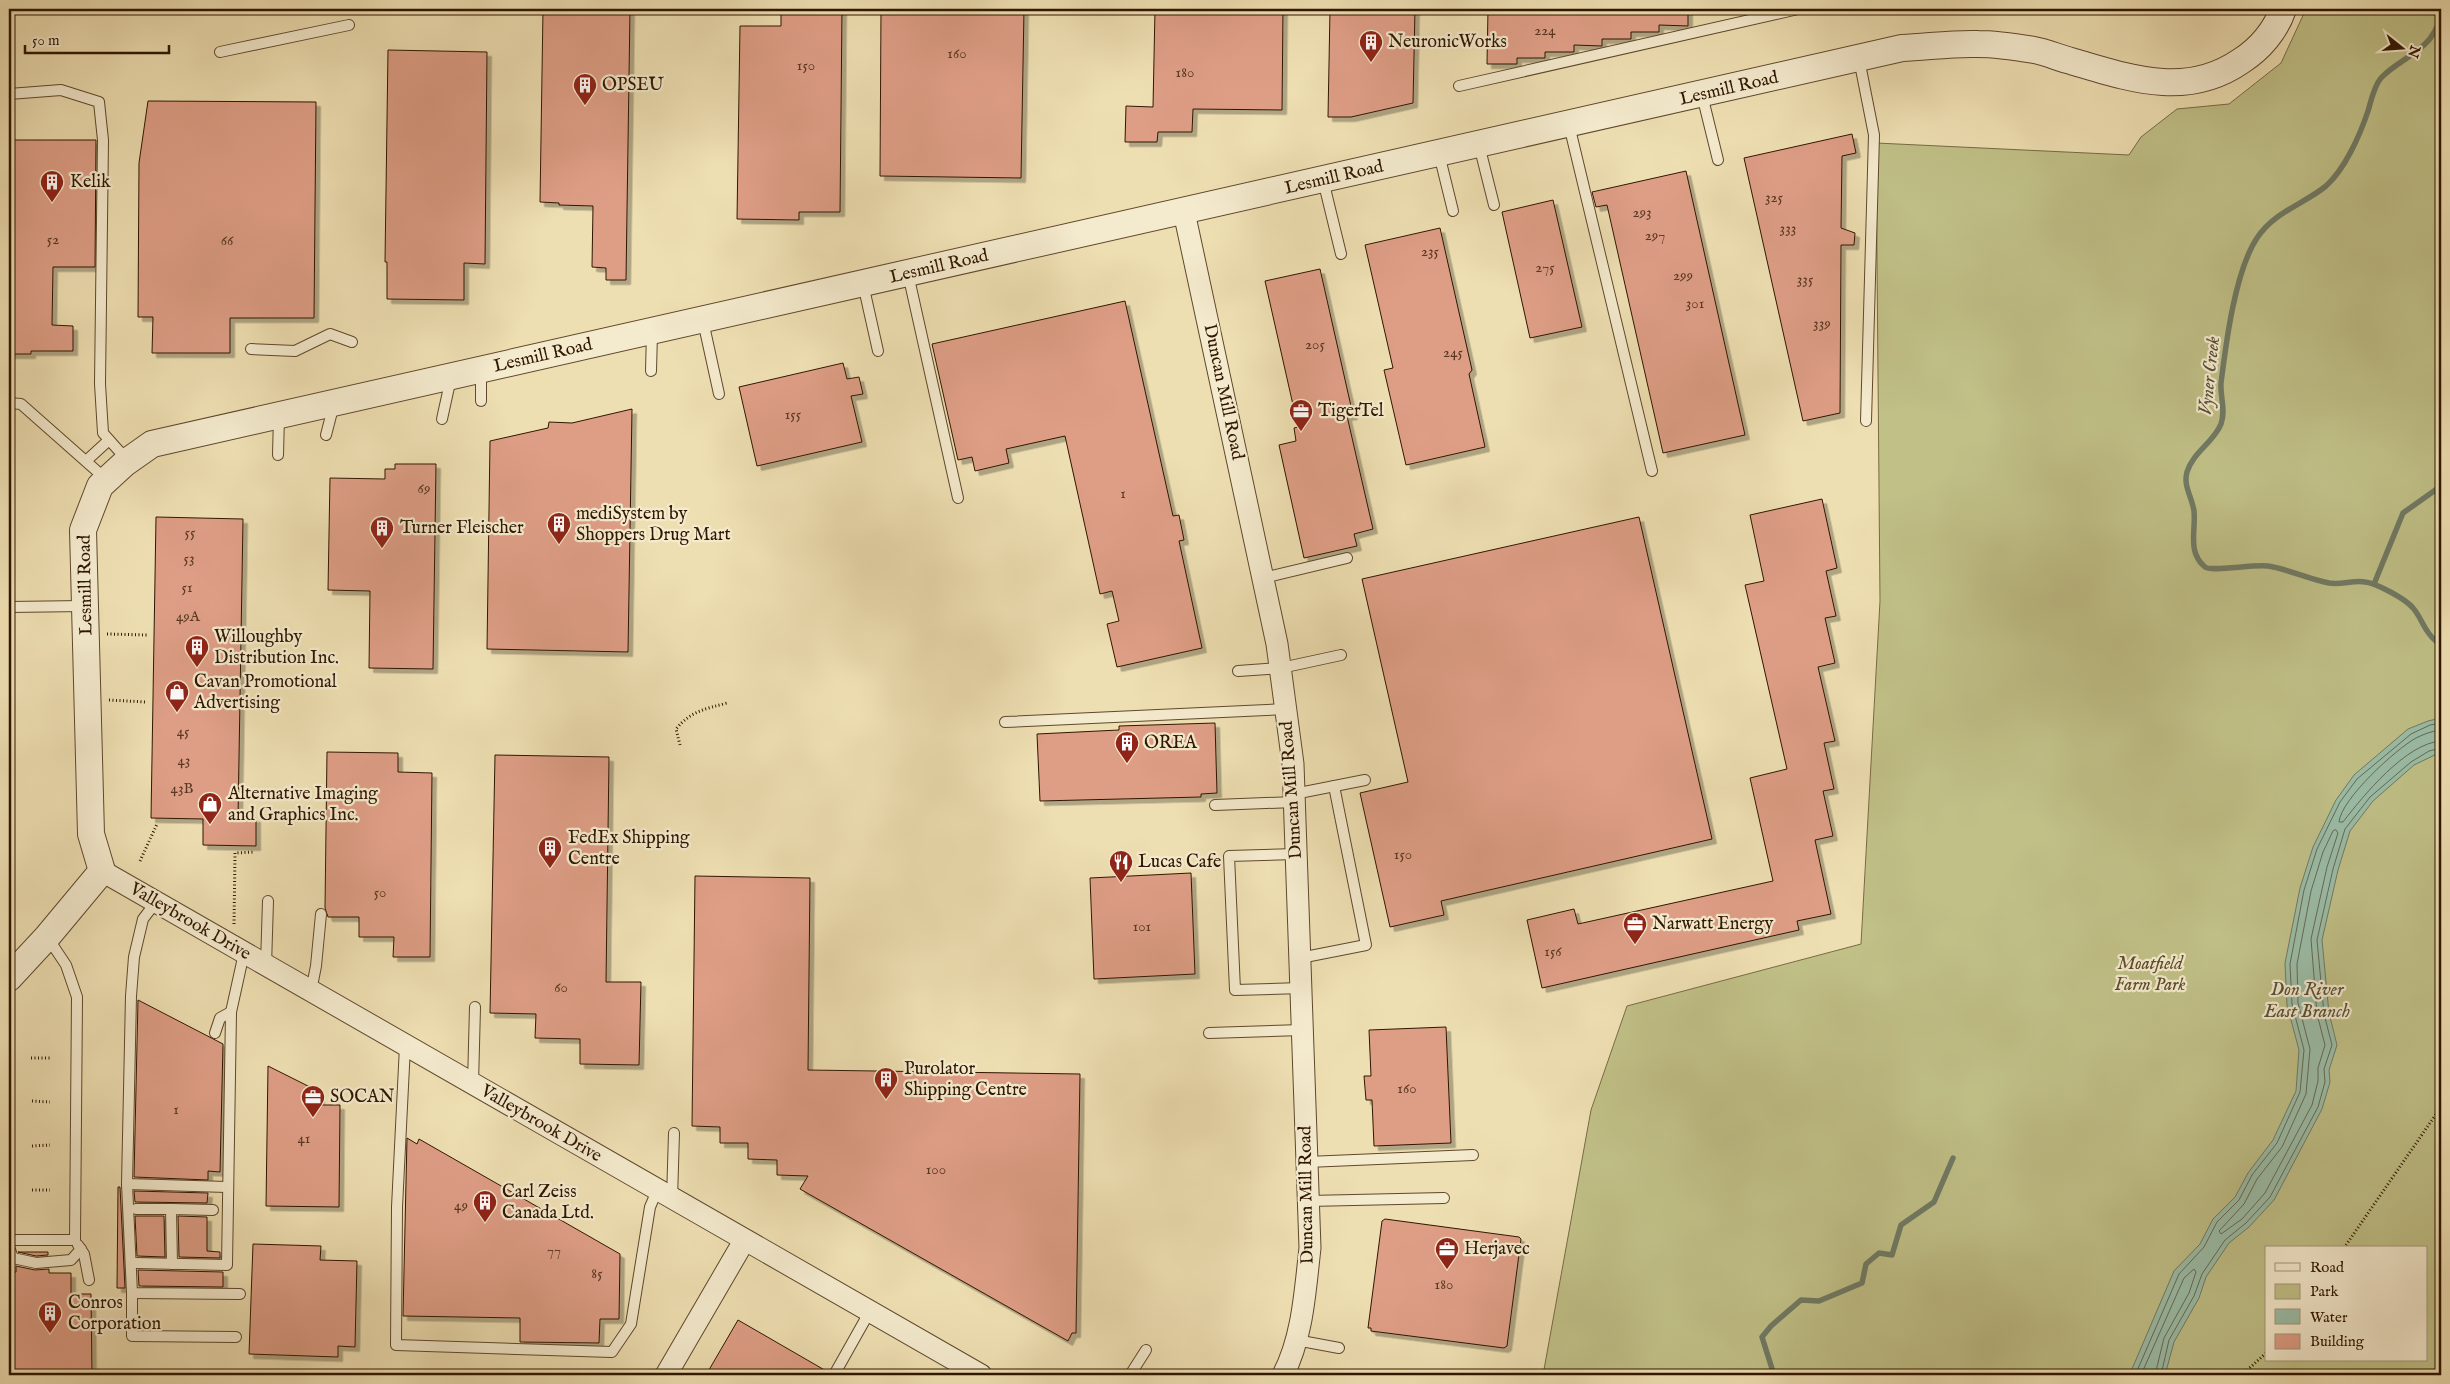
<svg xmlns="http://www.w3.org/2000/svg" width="2450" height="1384" viewBox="0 0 2450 1384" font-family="'IM FELL English',serif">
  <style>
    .green { fill: #c0c087; stroke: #786b44; fill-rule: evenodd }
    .water { fill: #9bbda7; stroke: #707a64 }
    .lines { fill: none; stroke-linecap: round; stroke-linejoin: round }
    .shore { stroke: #656a54; stroke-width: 1 }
    .stream { stroke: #707a64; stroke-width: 5.5 }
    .building { fill: #de9e86; stroke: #2f1600; filter: url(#shadow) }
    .service-casing { stroke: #5f482c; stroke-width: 12 }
    .minor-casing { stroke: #5f482c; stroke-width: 23 }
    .tertiary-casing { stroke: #5f482c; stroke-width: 28 }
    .path { stroke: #2f1600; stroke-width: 3; stroke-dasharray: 1 2.5; stroke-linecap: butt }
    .service { stroke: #f4eacd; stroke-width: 10 }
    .minor { stroke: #f4eacd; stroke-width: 21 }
    .tertiary { stroke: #f4eacd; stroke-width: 26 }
    .labels { text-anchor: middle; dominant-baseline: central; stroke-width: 4.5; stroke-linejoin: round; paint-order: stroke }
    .number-label { font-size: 15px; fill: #5b3822 }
    .poi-label { font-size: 18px; fill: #2f1600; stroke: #f4eacd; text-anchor: start }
    .street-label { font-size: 18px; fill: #2f1600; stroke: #f4eacd }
    .park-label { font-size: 18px; font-style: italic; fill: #5a4928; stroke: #f4eacd }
    .water-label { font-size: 19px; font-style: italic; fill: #55503a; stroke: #f4eacd }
  </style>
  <defs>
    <filter id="shadow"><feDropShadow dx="4.5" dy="4.5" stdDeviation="0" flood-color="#0004"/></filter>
  </defs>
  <rect width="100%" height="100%" fill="#eedfb2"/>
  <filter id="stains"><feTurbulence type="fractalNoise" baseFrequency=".004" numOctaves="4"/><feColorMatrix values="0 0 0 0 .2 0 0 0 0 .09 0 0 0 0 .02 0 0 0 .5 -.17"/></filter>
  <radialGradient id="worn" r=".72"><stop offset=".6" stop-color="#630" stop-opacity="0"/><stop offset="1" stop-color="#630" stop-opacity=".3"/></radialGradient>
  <!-- green -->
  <path class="green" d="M2306,9h135v1366h-898l48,-265 36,-104 234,-62 19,-343 -4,-458 253,12 12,-18 36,-28 52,-5 52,-41zM2266,1248h160v112h-160z"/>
  <!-- water -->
  <path class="water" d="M2441,718v34l-27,13 -41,36 -23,30 -12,39 -16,70 7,73 8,32 -8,25 1,12 -8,27 -48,91 -25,27 -20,16 -23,34 -7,21 -25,44 -9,33h-43l10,-6 42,-98 26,-27 13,-25 22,-22 13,-24 25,-33 23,-49 3,-41 -12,-45 -2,-42 15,-75 13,-41 23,-47 18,-25 54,-46 20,-8z"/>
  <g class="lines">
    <!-- shore -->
    <g class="shore">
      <path d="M2441,730c-9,1 -17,4 -25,8 -20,11 -75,61 -77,84h4c20,-26 63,-79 98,-81"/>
      <path d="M2336,830l2,3 -11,34 -16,72 6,75 8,31 -7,23v13l-6,24 -47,88 -23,26 -21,15 -2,-3 25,-27 13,-25 25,-32 24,-53 4,-45 -12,-46 -1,-39 14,-73 12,-39 10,-21z"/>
      <path d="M2131,1375l6,-4 42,-97 25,-27 13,-25 22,-22 13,-25 25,-32 23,-51 4,-42 -12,-46 -2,-40 14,-74 13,-41 23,-47 17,-23 54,-45 19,-9 11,-2"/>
      <path d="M2141,1375l43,-97 10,-9 2,3 -7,21 -25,45 -9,37"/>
      <path d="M2161,1375l8,-35 25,-44 8,-22 23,-34 21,-17 24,-26 48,-90 7,-25 -1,-13 8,-24 -8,-31 -7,-74 16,-71 12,-40 25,-32 41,-35 18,-11 12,-3"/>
    </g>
    <!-- stream -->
    <g class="stream">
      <path d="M2441,17c-4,10 -8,20 -16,27 -13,13 -31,20 -44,34 -7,8 -10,23 -13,33 -8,24 -23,58 -42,75 -22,18 -52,26 -69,52 -22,33 -31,105 -36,145 -1,14 5,27 0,41 -7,18 -28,28 -34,48 -4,14 5,25 7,39 2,20 -7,41 11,56 6,5 49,-3 63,-1 20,3 40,13 61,17 12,2 25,-3 36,-1 11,1 41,17 48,26 9,10 11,24 23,33l5,-2"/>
      <path d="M2374,584l29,-71 38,-27"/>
      <path d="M1774,1375l-12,-38 9,-11 30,-26 18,1 43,-18 4,-19 13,-11 13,2 9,-30 33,-23 19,-44"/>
    </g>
  </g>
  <!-- building -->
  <g class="building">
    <path d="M543,9h87l-4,271h-20v-12l-14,-1 1,-61 -34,-1v-2l-19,-1z"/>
    <path d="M781,9h61l-2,203h-41v8l-62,-1 3,-193h41z"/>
    <path d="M881,9h143l-3,169 -141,-2z"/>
    <path d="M1155,9h128l-1,101 -89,-1 -1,23h-34l-1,10h-32l1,-36 27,1z"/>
    <path d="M1330,9h85l-2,94 -62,14h-23z"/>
    <path d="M1488,9h200v17l-29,-1v7h-28v7h-29v7l-28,-1v7h-29v6h-28v6h-30z"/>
    <path d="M388,50l99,2 -2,212 -21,-1v37l-77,-1v-37h-2z"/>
    <path d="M148,101l168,1 -2,216h-84v35h-78l1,-36h-15l1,-154z"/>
    <path d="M1852,134l4,19 -14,3 -1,72 14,5 -1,12h-13l-1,168 -37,8 -59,-263z"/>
    <path d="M9,140h87l-1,127h-42l-1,58 21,1v25h-42v3h-21z"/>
    <path d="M1686,171l59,264 -82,18 -56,-248 -11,2 -4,-15z"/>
    <path d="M1553,200l29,127 -52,11 -28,-126z"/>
    <path d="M1440,228l32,142 -3,4 16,73 -79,18 -22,-95 9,-2 -28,-123z"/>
    <path d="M1320,269l33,146 -6,1 26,113 -19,5 3,12 -53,12 -25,-113 17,-4 -2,-13 4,-1 -33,-146z"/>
    <path d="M1125,301l48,215 6,-1 5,25 -5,1 23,107 -85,19 -10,-43 12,-3 -7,-30 -12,3 -35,-158 -59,13 3,14 -34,8 -3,-14 -14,3 -26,-116z"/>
    <path d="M843,363l4,16 12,-2 4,17 -12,2 11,46 -105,24 -18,-79z"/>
    <path d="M632,409l-4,243 -141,-3 3,-208 58,-13 1,-6 23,1z"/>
    <path d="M395,464h41l-3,205 -64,-1 1,-77 -42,-1 2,-112 55,1v-10h10z"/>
    <path d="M1822,499l15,69 -11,3 10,45 -11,2 10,45 -17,4 17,74 -11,2 10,46 -11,2 10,45 -18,4 16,74 -34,7 2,9 -257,58 -15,-68 47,-11 4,15 195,-43 -23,-103 37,-9 -42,-184 19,-4 -14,-66z"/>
    <path d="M156,517l87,2 -5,299h18v28l-53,-1v-26l-52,-1z"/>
    <path d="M1639,517l73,322 -271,62 3,14 -54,12 -30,-134 48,-11 -46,-203z"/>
    <path d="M1215,723l2,70 -16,1v3l-161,4 -3,-67 82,-4v-4z"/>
    <path d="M327,752l71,1v19l34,1 -2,184h-37l1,-20h-35v-20h-31l-3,-9z"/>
    <path d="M495,755l114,2 -3,225h35l-2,83 -59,-1v-25l-45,-1 1,-24 -46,-1z"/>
    <path d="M1191,873l4,101 -101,5 -4,-101z"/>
    <path d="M695,876l115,2 -2,192 272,4 -4,259h-4l-4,8 -268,-152 8,-13 -31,-1v-15l-29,-1v-16h-28v-16l-28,-1z"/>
    <path d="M138,1000l85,44 -3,128 -12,-1v9l-74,-3z"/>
    <path d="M1446,1027l5,116 -77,3 -2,-46h-6l-2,-24h7l-2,-46z"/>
    <path d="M268,1066l46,23 5,5 2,11h19l-1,102 -73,-1z"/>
    <path d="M407,1138l10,6 2,-5 201,115 -1,65h-19l-1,24 -79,-1v-24l-117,-2z"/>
    <path d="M118,1187h2l5,101h-8z"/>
    <path d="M134,1191l74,2 -1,10 -72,-1z"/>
    <path d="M135,1216h29l1,41 -28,-1z"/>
    <path d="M178,1216l29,1v34l13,1v6l-41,-1z"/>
    <path d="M1385,1219l134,18 2,2 -14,107 -3,2 -133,-17v-3h-3l14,-107z"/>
    <path d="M253,1244l68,2 -1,14 37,1 -2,86 -17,-1v11l-89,-3z"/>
    <path d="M18,1252h30v3l-12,1z"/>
    <path d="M16,1266l19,4 14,-1v4h22v21h20l1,81h-83v-103h7z"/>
    <path d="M138,1270l85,2v15l-84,-1z"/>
    <path d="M738,1320l90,52 -1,3h-121z"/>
  </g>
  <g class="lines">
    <!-- service casing -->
    <g class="service-casing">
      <g id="service">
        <path d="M220,52l129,-27"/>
        <path d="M1859,59l15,76 -8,286"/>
        <path d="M1459,86l339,-77"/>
        <path d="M9,94l52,-4 38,12 4,38 -3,244 3,49 25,28"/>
        <path d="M1702,95l16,65"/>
        <path d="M1569,125l83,346"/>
        <path d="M1479,145l15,60"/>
        <path d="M1439,154l14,57"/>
        <path d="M1323,180l18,74"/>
        <path d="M908,274l50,224"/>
        <path d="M863,284l15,67"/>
        <path d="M703,321l16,73"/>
        <path d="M251,349l44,2 35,-17 22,8"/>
        <path d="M651,371l1,-39"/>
        <path d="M481,401v-31"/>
        <path d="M9,403l12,1 86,76"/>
        <path d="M442,419l9,-41"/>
        <path d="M326,435l8,-31"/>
        <path d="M278,455l1,-39"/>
        <path d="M86,461l23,-21"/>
        <path d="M1263,578l84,-20"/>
        <path d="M9,607l75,-1"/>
        <path d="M1238,671l43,-3 60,-13"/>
        <path d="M1005,722l281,-13"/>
        <path d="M1294,794l71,-14"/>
        <path d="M1215,805l79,-3"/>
        <path d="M1296,854l-67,2 6,134 66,-2"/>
        <path d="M156,902l-13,17 -9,38 -3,39 -4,188 5,109 108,1"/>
        <path d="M1300,958l66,-13 -32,-159"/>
        <path d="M266,965l2,-64"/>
        <path d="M311,991l5,-25 5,-52"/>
        <path d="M215,1033l5,-15 11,-6"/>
        <path d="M1209,1033l93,-3"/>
        <path d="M405,1046l-8,161 -1,138 216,7 19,-28 19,-117 7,-16"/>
        <path d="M473,1084l2,-77"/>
        <path d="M1307,1162l166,-7"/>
        <path d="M127,1184l100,3"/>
        <path d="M672,1199l2,-66"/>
        <path d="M1308,1201l136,-3"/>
        <path d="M136,1209h35"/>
        <path d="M9,1240h66l2,-243 -11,-32 -18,-27"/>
        <path d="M78,1245l6,9 5,26"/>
        <path d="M9,1247l4,11 23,5 35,-3 10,-11"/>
        <path d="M135,1263l92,2 4,-253 13,-59"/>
        <path d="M172,1264l-1,-55 42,1"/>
        <path d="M132,1293v43l104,1"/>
        <path d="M1296,1340l43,8"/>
        <path d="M834,1375l36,-64"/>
        <path d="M1130,1375l16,-25"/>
      </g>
    </g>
    <!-- minor casing -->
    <g class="minor-casing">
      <g id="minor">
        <path d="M1184,212l93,432 16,120 17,484c-5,43 -7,88 -27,127"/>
        <path d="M102,871l879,504"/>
        <path d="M666,1375l78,-134"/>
      </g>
    </g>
    <!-- tertiary casing -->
    <g class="tertiary-casing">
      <path id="tertiary" d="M9,978l38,-41 55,-66 -11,-37 -8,-304 17,-44 25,-23 27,-19 1750,-396c25,-1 51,-5 76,-4 18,0 38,3 56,6 12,2 25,8 37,11 58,17 115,38 170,0 19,-12 35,-31 42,-52"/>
    </g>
    <!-- path -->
    <g class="path">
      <path d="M107,634l40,1"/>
      <path d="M109,700l37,2"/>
      <path d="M680,745l-4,-16c15,-18 29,-20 51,-26"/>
      <path d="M140,861l17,-37"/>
      <path d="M234,924l1,-71 19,-1"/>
      <path d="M31,1058h19"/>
      <path d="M32,1101l18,1"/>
      <path d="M32,1146l18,-1"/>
      <path d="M32,1190h18"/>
      <path d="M2344,1248l97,-141"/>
      <path d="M2242,1375l24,-22"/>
    </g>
    <!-- service -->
    <use href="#service" class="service"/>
    <!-- minor -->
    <use href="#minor" class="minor"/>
    <!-- tertiary -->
    <use href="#tertiary" class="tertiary"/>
  </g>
  <!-- icons -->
  <defs>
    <g id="building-pin" transform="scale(1.25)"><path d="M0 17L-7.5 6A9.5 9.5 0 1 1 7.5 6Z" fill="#8f2418" stroke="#f4eacd"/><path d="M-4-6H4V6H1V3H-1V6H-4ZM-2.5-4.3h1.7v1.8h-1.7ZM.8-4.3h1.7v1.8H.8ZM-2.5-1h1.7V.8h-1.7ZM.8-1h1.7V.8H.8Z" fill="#fff"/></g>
    <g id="office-pin" transform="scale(1.25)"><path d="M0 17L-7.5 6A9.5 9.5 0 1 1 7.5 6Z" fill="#8f2418" stroke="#f4eacd"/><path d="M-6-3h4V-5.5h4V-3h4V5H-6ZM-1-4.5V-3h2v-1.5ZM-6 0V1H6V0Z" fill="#fff"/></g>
    <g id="shop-pin" transform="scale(1.25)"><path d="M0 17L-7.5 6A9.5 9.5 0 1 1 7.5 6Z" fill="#8f2418" stroke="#f4eacd"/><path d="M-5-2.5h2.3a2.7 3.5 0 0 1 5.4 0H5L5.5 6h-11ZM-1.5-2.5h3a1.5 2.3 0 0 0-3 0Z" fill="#fff"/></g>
    <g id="restaurant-pin" transform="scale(1.25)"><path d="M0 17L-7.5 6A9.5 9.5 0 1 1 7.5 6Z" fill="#8f2418" stroke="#f4eacd"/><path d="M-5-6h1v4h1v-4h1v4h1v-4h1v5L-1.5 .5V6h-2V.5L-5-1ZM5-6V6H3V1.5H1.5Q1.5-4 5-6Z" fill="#fff"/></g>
  </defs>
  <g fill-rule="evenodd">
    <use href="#building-pin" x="1371" y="42"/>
    <use href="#building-pin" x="585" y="85"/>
    <use href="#building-pin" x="52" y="182"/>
    <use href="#office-pin" x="1301" y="411"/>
    <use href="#building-pin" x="559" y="524"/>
    <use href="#building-pin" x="382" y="528"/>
    <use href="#building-pin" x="197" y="647"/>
    <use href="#shop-pin" x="177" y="692"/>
    <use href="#building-pin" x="1127" y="743"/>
    <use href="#shop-pin" x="210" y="804"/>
    <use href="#building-pin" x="550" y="848"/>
    <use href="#restaurant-pin" x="1121" y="862"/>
    <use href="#office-pin" x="1635" y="924"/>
    <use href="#building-pin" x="886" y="1079"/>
    <use href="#office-pin" x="313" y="1097"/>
    <use href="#building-pin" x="485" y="1202"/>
    <use href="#office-pin" x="1447" y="1249"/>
    <use href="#building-pin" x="50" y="1313"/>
  </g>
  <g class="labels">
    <!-- number labels -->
    <g class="number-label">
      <text x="1545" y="30">224</text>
      <text x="957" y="53">160</text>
      <text x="806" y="65">150</text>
      <text x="1185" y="72">180</text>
      <text x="1774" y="197">325</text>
      <text x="1642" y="212">293</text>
      <text x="1788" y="228">333</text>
      <text x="1655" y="235">297</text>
      <text x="53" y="239">52</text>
      <text x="227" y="240">66</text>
      <text x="1430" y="251">235</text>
      <text x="1545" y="267">275</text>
      <text x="1683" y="275">299</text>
      <text x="1805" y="279">335</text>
      <text x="1695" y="303">301</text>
      <text x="1822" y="323">339</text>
      <text x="1315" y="344">205</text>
      <text x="1453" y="352">245</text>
      <text x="793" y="414">155</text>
      <text x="424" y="488">69</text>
      <text x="1123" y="493">1</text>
      <text x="190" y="532">55</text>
      <text x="189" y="558">53</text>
      <text x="187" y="587">51</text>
      <text x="188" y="616">49A</text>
      <text x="183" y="731">45</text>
      <text x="184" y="760">43</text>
      <text x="182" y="788">43B</text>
      <text x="1403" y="854">150</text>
      <text x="380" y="892">50</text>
      <text x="1142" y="926">101</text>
      <text x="1553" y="951">156</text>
      <text x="561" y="987">60</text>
      <text x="1407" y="1088">160</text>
      <text x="176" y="1109">1</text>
      <text x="304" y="1138">41</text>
      <text x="936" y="1169">100</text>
      <text x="461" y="1205">49</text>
      <text x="554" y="1250">77</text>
      <text x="597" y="1273">85</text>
      <text x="1444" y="1284">180</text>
    </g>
    <!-- poi labels -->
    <g class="poi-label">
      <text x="1388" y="42">NeuronicWorks</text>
      <text x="602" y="85">OPSEU</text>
      <text x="70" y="182">Kelik</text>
      <text x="1318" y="411">TigerTel</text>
      <text x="576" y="514">mediSystem by<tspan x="576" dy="21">Shoppers Drug Mart</tspan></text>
      <text x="400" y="528">Turner Fleischer</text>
      <text x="214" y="637">Willoughby<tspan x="214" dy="21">Distribution Inc.</tspan></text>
      <text x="194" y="682">Cavan Promotional<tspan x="194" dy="21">Advertising</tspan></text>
      <text x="1144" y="743">OREA</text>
      <text x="228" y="794">Alternative Imaging<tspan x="228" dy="21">and Graphics Inc.</tspan></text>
      <text x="568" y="838">FedEx Shipping<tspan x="568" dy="21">Centre</tspan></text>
      <text x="1138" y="862">Lucas Cafe</text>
      <text x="1652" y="924">Narwatt Energy</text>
      <text x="904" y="1069">Purolator<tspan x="904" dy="21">Shipping Centre</tspan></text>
      <text x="330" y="1097">SOCAN</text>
      <text x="502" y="1192">Carl Zeiss<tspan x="502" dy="21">Canada Ltd.</tspan></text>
      <text x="1464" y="1249">Herjavec</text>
      <text x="68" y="1303">Conros<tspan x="68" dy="21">Corporation</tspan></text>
    </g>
    <!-- street labels -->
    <g class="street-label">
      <text transform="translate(1729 89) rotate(-13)">Lesmill Road</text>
      <text transform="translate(1334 178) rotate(-13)">Lesmill Road</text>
      <text transform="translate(939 267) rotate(-13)">Lesmill Road</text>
      <text transform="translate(543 356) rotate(-13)">Lesmill Road</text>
      <text transform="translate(1223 392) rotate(78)">Duncan Mill Road</text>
      <text transform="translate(86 585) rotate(-91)">Lesmill Road</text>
      <text transform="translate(1292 790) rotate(-94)">Duncan Mill Road</text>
      <text transform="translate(190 922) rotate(30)">Valleybrook Drive</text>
      <text transform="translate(541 1124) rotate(30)">Valleybrook Drive</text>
      <text transform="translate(1307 1195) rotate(-91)">Duncan Mill Road</text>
    </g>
    <!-- park labels -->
    <g class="park-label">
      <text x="2150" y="964">Moatfield<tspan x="2150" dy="21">Farm Park</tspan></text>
    </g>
    <!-- water labels -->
    <g class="water-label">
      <text transform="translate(2210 376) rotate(-84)">Vyner Creek</text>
      <text x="2307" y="990">Don River<tspan x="2307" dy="22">East Branch</tspan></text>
    </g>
  </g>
  <!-- margin -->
  <rect width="2450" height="1384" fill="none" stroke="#eedfb2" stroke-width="30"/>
  <rect x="10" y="10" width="2430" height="1364" fill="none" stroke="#2f1600" stroke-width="2.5"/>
  <rect x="15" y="15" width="2420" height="1354" fill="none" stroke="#2f1600"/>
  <!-- legend -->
  <rect x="2265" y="1246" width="162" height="115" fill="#f4eacd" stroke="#a5957b"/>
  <rect x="2275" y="1263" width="25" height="8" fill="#f4eacd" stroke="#a5957b"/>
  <text x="2310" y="1272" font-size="15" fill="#2f1600">Road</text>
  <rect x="2275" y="1284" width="25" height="15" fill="#c0c087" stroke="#a5957b"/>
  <text x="2310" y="1296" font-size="15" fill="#2f1600">Park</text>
  <rect x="2275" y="1309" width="25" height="15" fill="#9bbda7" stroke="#a5957b"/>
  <text x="2310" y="1322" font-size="15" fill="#2f1600">Water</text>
  <rect x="2275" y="1334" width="25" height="15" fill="#de9e86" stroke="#a5957b"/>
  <text x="2310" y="1346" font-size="15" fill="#2f1600">Building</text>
  <!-- north arrow -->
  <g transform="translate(2402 48) rotate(107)" stroke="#f4eacd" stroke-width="4" paint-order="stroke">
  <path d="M0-4L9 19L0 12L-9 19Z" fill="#2f1600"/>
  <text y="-8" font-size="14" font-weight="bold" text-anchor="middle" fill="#2f1600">N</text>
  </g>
  <!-- scale -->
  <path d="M25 45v8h144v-8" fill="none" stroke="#2f1600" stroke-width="2.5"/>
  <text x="32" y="45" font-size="15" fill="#2f1600" stroke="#f4eacd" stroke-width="4" paint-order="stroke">50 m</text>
  <rect width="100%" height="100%" filter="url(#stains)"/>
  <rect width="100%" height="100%" fill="url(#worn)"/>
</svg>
